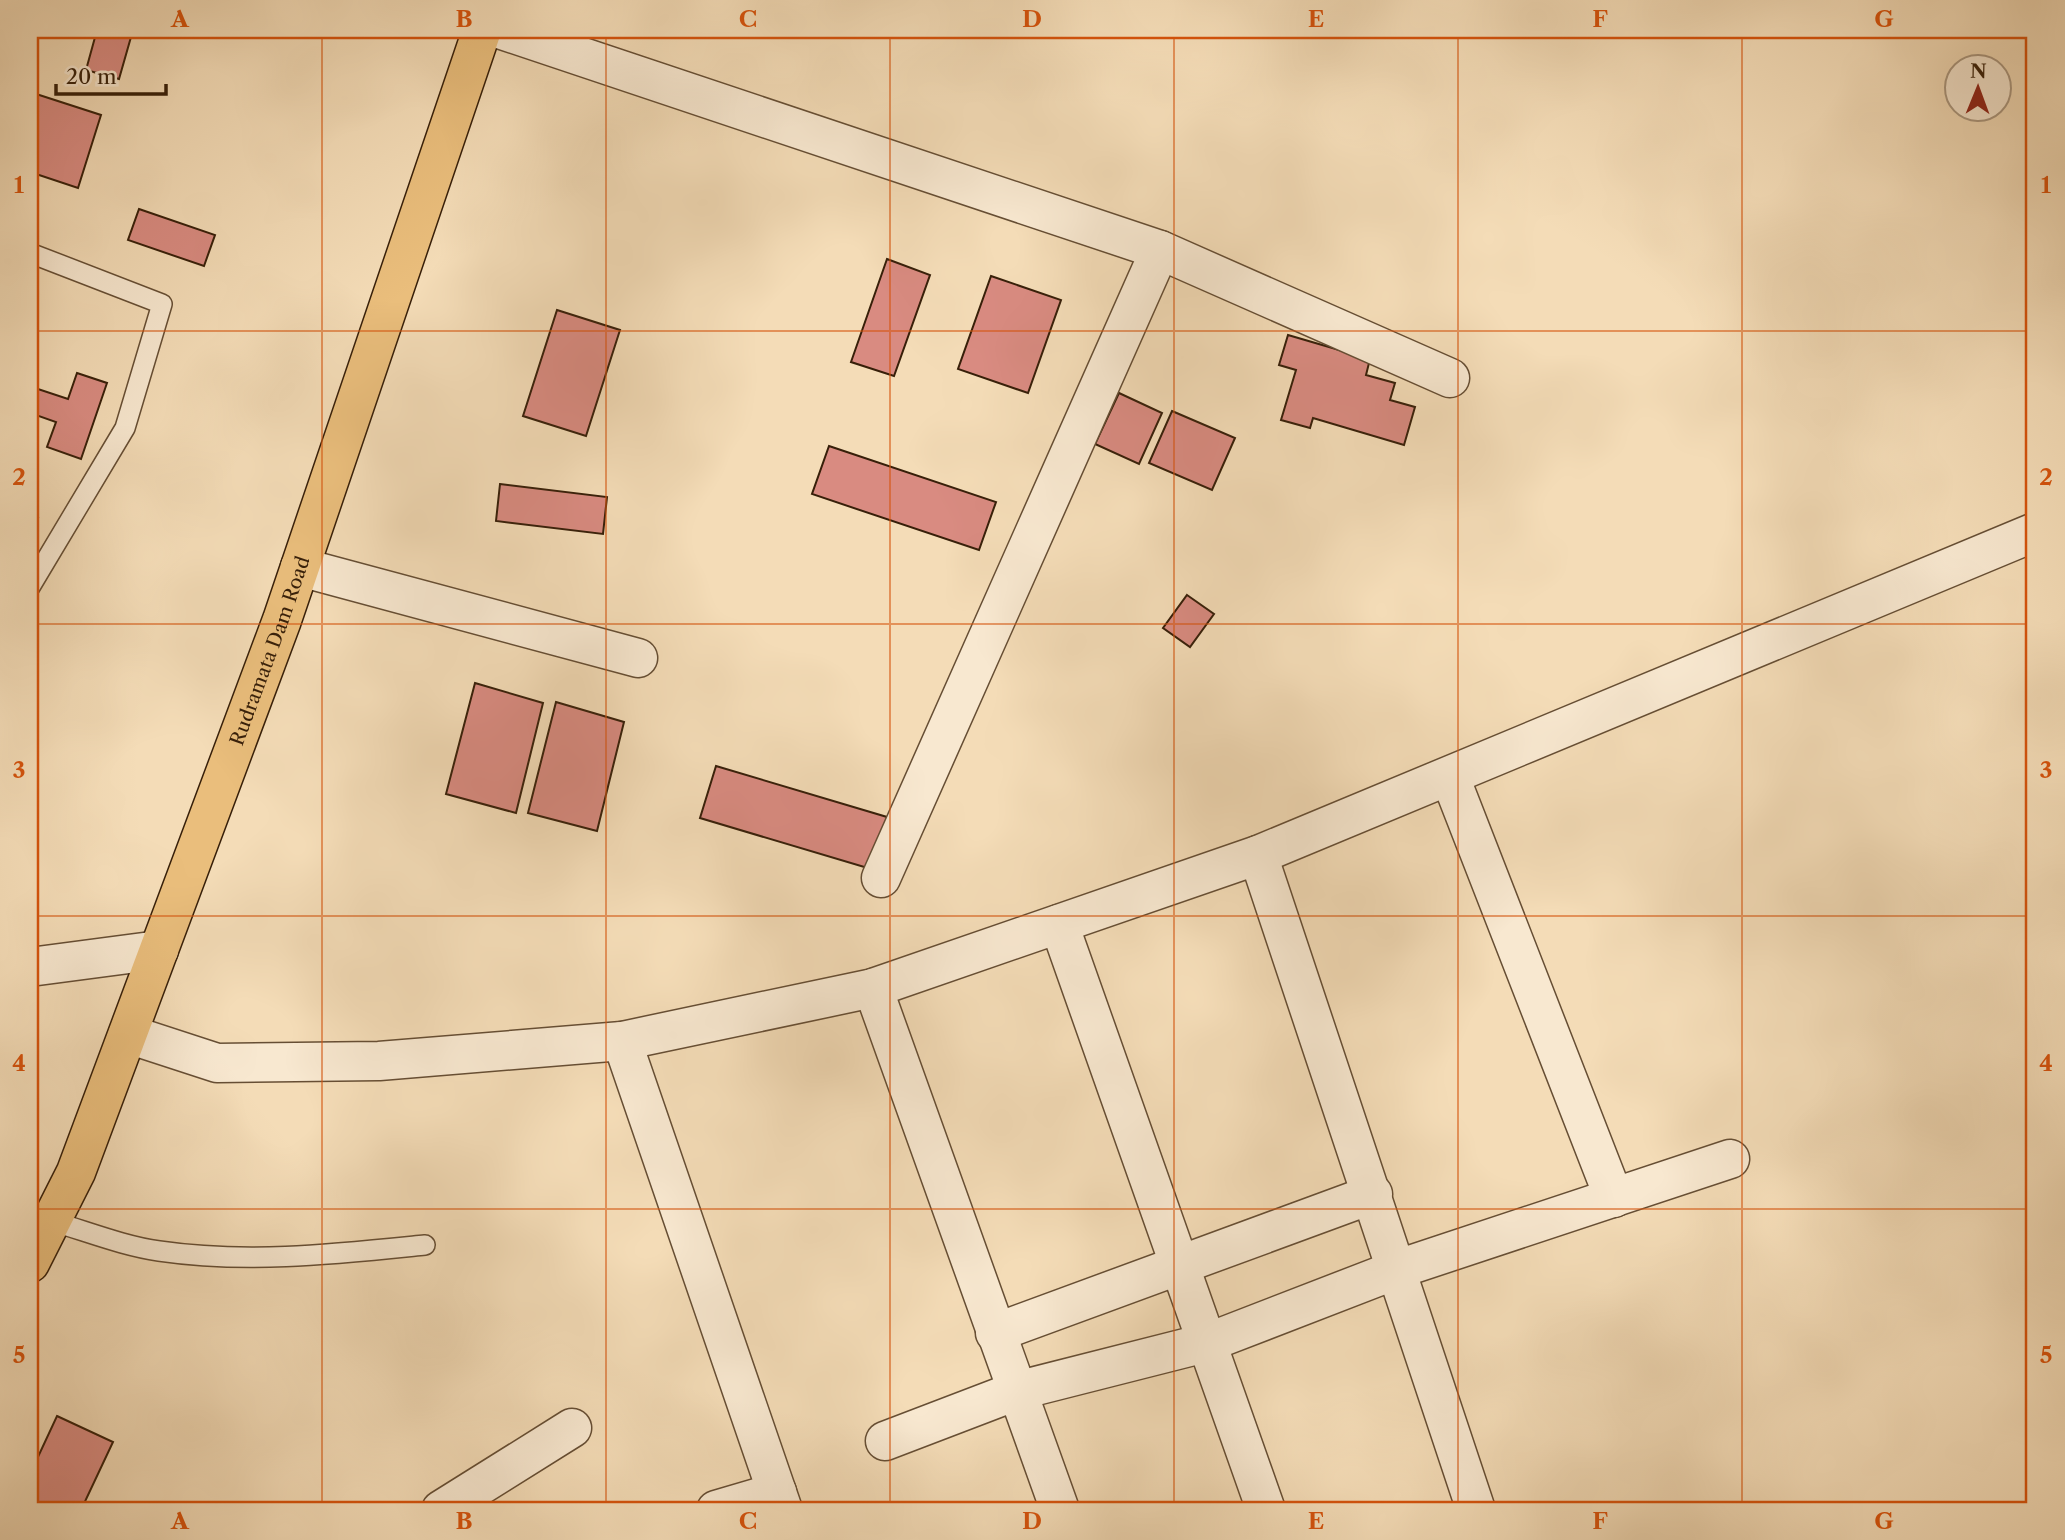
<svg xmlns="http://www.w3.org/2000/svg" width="2065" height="1540" viewBox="0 0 2065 1540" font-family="'Libre Caslon Text',serif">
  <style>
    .building { fill: #d98b81; stroke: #371f09; stroke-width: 2 }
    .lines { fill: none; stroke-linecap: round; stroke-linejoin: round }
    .service-casing { stroke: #664e34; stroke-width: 22 }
    .minor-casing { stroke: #664e34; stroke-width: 41 }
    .trunk-casing { stroke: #371f09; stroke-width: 41 }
    .service { stroke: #f8e8d0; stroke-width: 19 }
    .minor { stroke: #f8e8d0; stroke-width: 38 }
    .trunk { stroke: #eabe7c; stroke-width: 38 }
    .grid { fill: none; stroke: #d6530c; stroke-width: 2; stroke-opacity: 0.55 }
    .labels { text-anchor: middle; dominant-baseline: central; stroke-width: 5; stroke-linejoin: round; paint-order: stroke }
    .street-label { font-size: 19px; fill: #371f09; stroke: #f8e8d0 }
    .neatline { fill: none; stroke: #d6530c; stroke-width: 2.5 }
    .grid-label { font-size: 23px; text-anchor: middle; font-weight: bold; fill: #d6530c }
  </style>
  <rect width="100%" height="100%" fill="#f4dcb7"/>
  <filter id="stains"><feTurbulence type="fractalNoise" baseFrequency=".00286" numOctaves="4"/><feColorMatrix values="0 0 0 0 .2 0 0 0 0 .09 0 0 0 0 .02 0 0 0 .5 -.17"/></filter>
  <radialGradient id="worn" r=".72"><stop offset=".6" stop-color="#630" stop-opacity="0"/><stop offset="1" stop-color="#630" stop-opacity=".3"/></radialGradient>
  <!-- building -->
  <g class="building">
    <path d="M97,30h36l-14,49 -33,-9z"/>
    <path d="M30,92l71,23 -23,73 -48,-16z"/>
    <path d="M139,209l76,26 -11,31 -76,-26z"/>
    <path d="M887,259l43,16 -36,101 -43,-14z"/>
    <path d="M991,276l70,24 -33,93 -70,-24z"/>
    <path d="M557,310l63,20 -34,106 -63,-20z"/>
    <path d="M1288,335l82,24 -4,16 29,8 -5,17 25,7 -11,38 -91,-27 -3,10 -29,-8 15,-50 -17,-5z"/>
    <path d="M77,373l30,10 -26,76 -34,-12 9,-25 -26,-9 8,-24 30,10z"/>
    <path d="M1119,393l43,20 -23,51 -44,-20z"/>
    <path d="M1172,411l63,27 -23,52 -63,-27z"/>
    <path d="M829,446l167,56 -17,48 -167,-56z"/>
    <path d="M500,484l107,13 -4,37 -107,-13z"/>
    <path d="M30,514l8,4 -8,19z"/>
    <path d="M1187,595l27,19 -24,33 -27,-19z"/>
    <path d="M475,683l68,20 -27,110 -70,-19z"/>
    <path d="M556,702l68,20 -27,109 -69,-18z"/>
    <path d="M716,766l171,51 -16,52 -171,-51z"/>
    <path d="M57,1416l56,26 -32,68h-14l-10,-4 -2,4h-25v-36z"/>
  </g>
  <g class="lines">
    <!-- service casing -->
    <g class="service-casing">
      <g id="service">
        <path d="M30,253l132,51 -37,124 -95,159"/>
        <path d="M51,1221c35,10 72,25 108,30 89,13 177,3 266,-6"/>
      </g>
    </g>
    <!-- minor casing -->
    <g class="minor-casing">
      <g id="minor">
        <path d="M502,30l658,220 290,128"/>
        <path d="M300,567l338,91"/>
        <path d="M1450,777l164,421"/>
        <path d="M1258,855l218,655"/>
        <path d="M881,878l279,-628"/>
        <path d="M1059,924l207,586"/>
        <path d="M30,967l129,-17"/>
        <path d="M873,988l187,522"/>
        <path d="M128,1034l89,29 162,-2 243,-20 251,-53 385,-133 777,-323"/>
        <path d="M622,1041l161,469"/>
        <path d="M995,1333l378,-139"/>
        <path d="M885,1441l131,-50 193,-49 189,-73 332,-110"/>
        <path d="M441,1510l131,-82"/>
        <path d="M716,1510l61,-18"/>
      </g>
    </g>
    <!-- trunk casing -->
    <g class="trunk-casing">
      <g id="trunk">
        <path id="s1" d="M30,1263l46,-91 206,-552 200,-590"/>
      </g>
    </g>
    <!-- service -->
    <use href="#service" class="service"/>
    <!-- minor -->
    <use href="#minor" class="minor"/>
    <!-- trunk -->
    <use href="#trunk" class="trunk"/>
  </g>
  <!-- grid -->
  <path class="grid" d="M322,30v1480M606,30v1480M890,30v1480M1174,30v1480M1458,30v1480M1742,30v1480M30,331h2005M30,624h2005M30,916h2005M30,1209h2005"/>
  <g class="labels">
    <!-- street labels -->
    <g class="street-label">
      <text stroke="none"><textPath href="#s1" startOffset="658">Rudramata Dam Road</textPath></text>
    </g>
  </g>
  <!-- margin -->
  <rect width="2065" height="1540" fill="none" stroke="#f4dcb7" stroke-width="77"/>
  <!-- north arrow -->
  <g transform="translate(1978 88) rotate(1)"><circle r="33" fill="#f8e8d0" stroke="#ab9880" stroke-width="2"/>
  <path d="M0-5L12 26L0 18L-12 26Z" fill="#8f2418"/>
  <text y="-10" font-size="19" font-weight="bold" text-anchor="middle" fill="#371f09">N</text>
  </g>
  <!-- scale -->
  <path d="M56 84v10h110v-10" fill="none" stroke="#371f09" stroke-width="3.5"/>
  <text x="66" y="84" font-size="21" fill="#371f09" stroke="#f8e8d0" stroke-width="5" paint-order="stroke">20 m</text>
  <rect x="38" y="38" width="1988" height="1464" class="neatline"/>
  <g class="grid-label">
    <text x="180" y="27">A</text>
    <text x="464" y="27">B</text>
    <text x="748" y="27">C</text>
    <text x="1032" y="27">D</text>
    <text x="1316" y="27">E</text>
    <text x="1600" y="27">F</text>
    <text x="1884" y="27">G</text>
    <text x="19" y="193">1</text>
    <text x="2046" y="193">1</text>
    <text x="19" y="485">2</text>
    <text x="2046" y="485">2</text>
    <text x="19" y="778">3</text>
    <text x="2046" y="778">3</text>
    <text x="19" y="1071">4</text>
    <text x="2046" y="1071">4</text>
    <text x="19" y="1363">5</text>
    <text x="2046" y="1363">5</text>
    <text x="180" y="1529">A</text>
    <text x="464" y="1529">B</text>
    <text x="748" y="1529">C</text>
    <text x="1032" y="1529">D</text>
    <text x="1316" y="1529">E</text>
    <text x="1600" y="1529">F</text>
    <text x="1884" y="1529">G</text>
  </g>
  <rect width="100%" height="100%" filter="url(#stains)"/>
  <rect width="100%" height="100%" fill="url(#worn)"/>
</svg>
